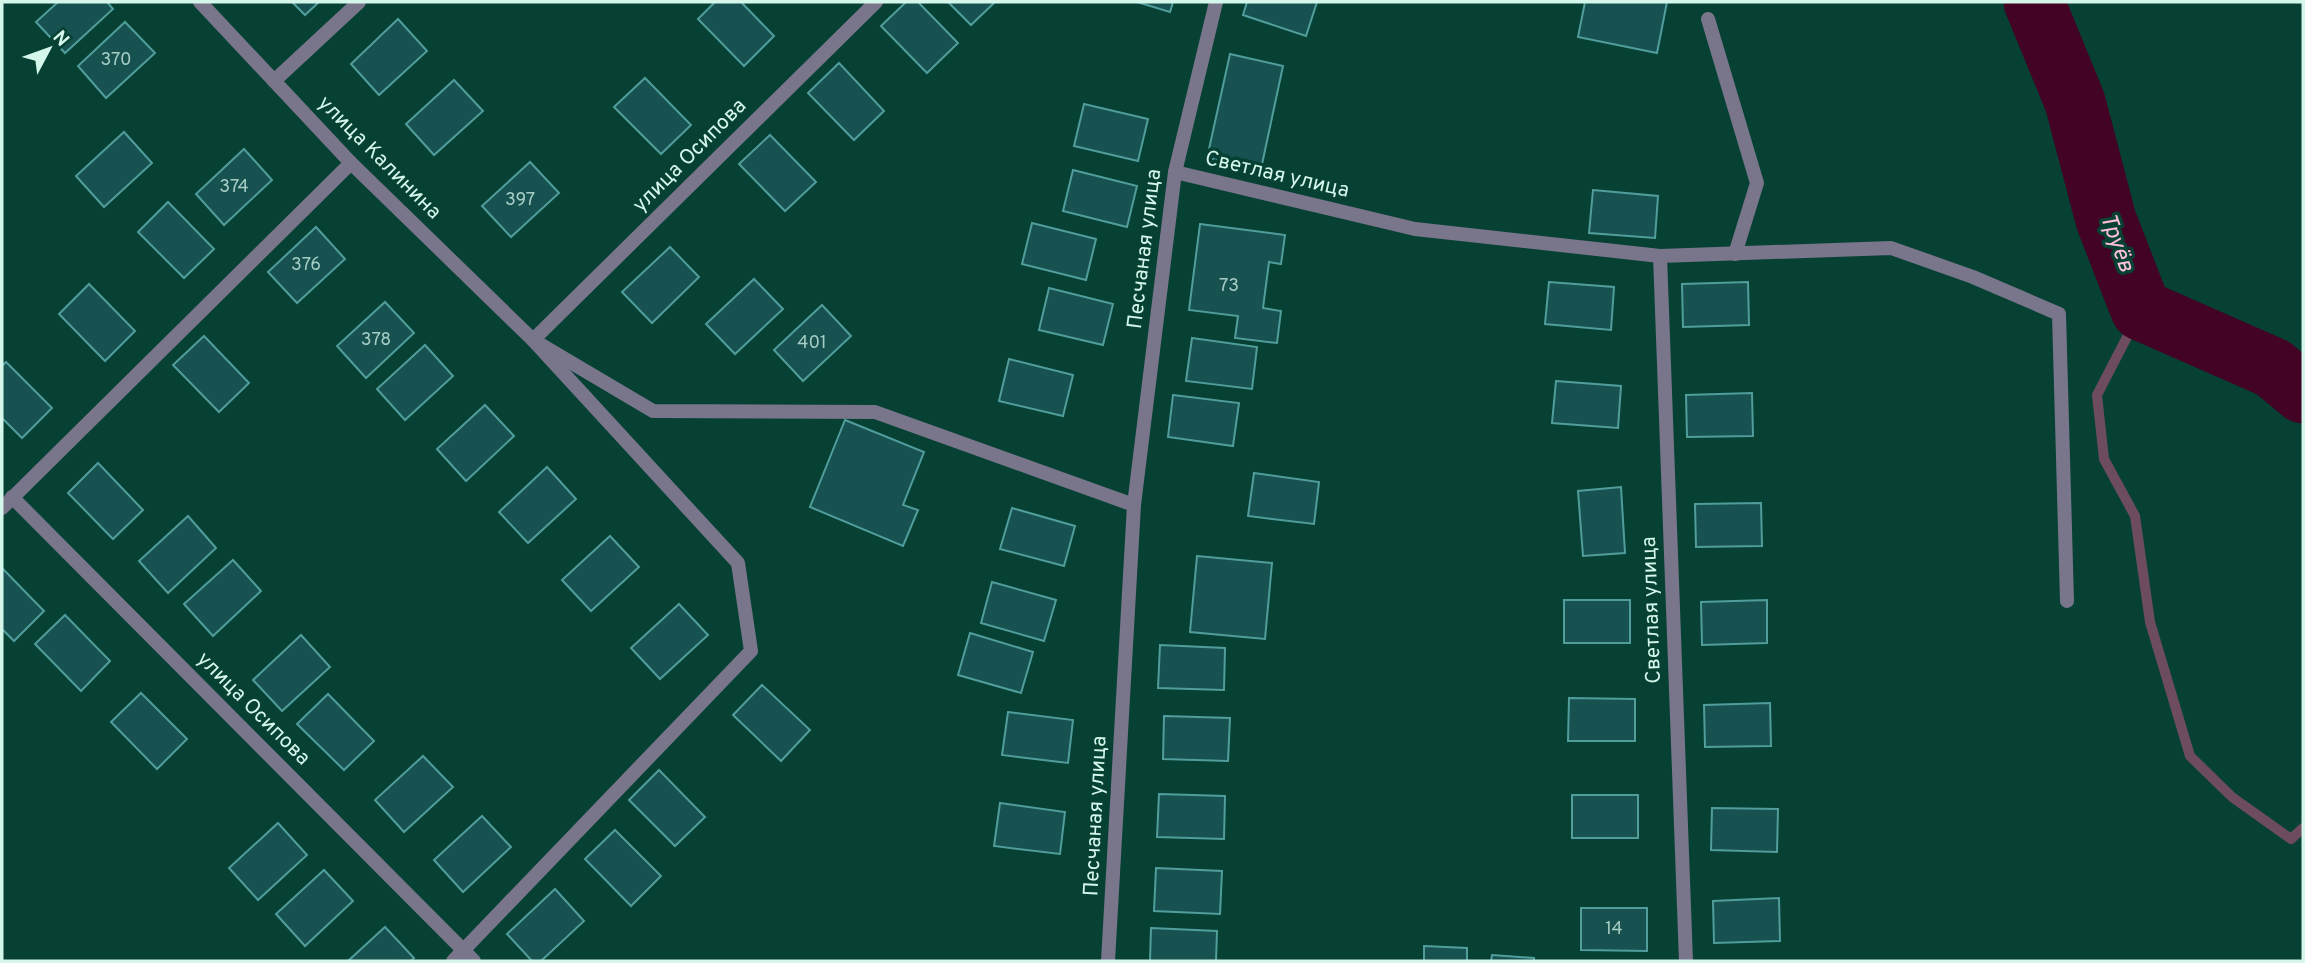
<svg xmlns="http://www.w3.org/2000/svg" width="2305" height="963" viewBox="0 0 2305 963" font-family="Overpass,sans-serif">
  <style>
    .lines { fill: none; stroke-linecap: round; stroke-linejoin: round }
    .stream { stroke: #6e4c60; stroke-width: 10 }
    .river { stroke: #420325; stroke-width: 61 }
    .building { fill: #175251; stroke: #519d9c; stroke-width: 2 }
    .lane { stroke: #79758b; stroke-width: 14 }
    .street { stroke: #79758b; stroke-width: 14 }
    .labels { text-anchor: middle; dominant-baseline: central; stroke-width: 7; stroke-linejoin: round; paint-order: stroke }
    .number-label { font-size: 18px; fill: #a5cdc4 }
    .street-label { font-size: 21px; fill: #d4f6eb; stroke: #064134 }
    .water-label { font-size: 23px; font-style: italic; fill: #fec0d8; stroke: #064134 }
  </style>
  <rect width="100%" height="100%" fill="#064134"/>
  <g class="lines">
    <!-- stream -->
    <path class="stream" d="M2141,310l-44,85 7,64 31,57 15,106 40,134 42,41 59,42 12,-11"/>
    <!-- river -->
    <path class="river" d="M2034,2l41,100 31,118 35,90 132,58 30,25"/>
  </g>
  <!-- building -->
  <g class="building">
    <path d="M58,2h49l6,7 -48,44 -29,-31z"/>
    <path d="M292,2h27l-14,13z"/>
    <path d="M715,2h26l33,34 -30,30 -46,-47z"/>
    <path d="M906,2h12l40,41 -31,30 -46,-47z"/>
    <path d="M948,2h47l-24,23z"/>
    <path d="M1137,2h36l-3,10z"/>
    <path d="M1247,2h70l-11,34 -63,-21z"/>
    <path d="M1585,2h82l-10,51 -79,-16z"/>
    <path d="M398,19l29,32 -48,44 -28,-31z"/>
    <path d="M125,22l30,31 -49,45 -28,-32z"/>
    <path d="M1230,54l53,12 -22,103 -54,-11z"/>
    <path d="M839,63l45,48 -30,29 -46,-47z"/>
    <path d="M645,78l46,47 -30,29 -47,-47z"/>
    <path d="M454,80l29,31 -49,44 -28,-31z"/>
    <path d="M1084,104l64,15 -10,42 -64,-15z"/>
    <path d="M124,132l28,31 -48,44 -28,-31z"/>
    <path d="M770,135l46,47 -31,29 -46,-47z"/>
    <path d="M244,149l28,31 -48,45 -28,-31z"/>
    <path d="M530,162l29,31 -48,44 -29,-31z"/>
    <path d="M1073,170l64,16 -10,41 -64,-16z"/>
    <path d="M1593,190l65,6 -3,42 -66,-5z"/>
    <path d="M168,202l46,47 -30,29 -46,-46z"/>
    <path d="M1032,223l64,16 -10,41 -64,-16z"/>
    <path d="M1200,224l85,11 -4,29 -12,-2 -6,46 18,3 -4,32 -42,-5 3,-22 -49,-6z"/>
    <path d="M316,227l29,32 -48,44 -29,-31z"/>
    <path d="M670,247l29,30 -47,46 -30,-31z"/>
    <path d="M754,279l29,30 -48,45 -29,-30z"/>
    <path d="M1549,282l65,5 -3,43 -66,-6z"/>
    <path d="M1748,282l1,43 -66,2 -1,-43z"/>
    <path d="M89,284l46,47 -30,30 -46,-47z"/>
    <path d="M1049,288l64,16 -10,41 -64,-15z"/>
    <path d="M385,302l29,31 -48,45 -29,-32z"/>
    <path d="M822,305l29,31 -48,45 -29,-31z"/>
    <path d="M204,336l45,47 -30,29 -46,-47z"/>
    <path d="M1192,338l65,9 -5,42 -66,-8z"/>
    <path d="M425,345l28,31 -48,44 -28,-31z"/>
    <path d="M1009,359l64,16 -10,41 -64,-15z"/>
    <path d="M6,362l46,46 -30,30 -20,-20v-52z"/>
    <path d="M1556,381l65,5 -3,42 -66,-5z"/>
    <path d="M1752,393l1,43 -66,1 -1,-42z"/>
    <path d="M1173,395l66,8 -6,43 -65,-9z"/>
    <path d="M485,405l29,31 -48,45 -29,-32z"/>
    <path d="M845,420l79,32 -21,53 15,5 -15,36 -93,-39z"/>
    <path d="M98,463l45,47 -30,29 -45,-46z"/>
    <path d="M547,467l29,32 -48,44 -29,-31z"/>
    <path d="M1254,473l65,9 -5,42 -66,-8z"/>
    <path d="M1621,487l4,66 -42,3 -5,-65z"/>
    <path d="M1761,503l1,43 -66,1 -1,-43z"/>
    <path d="M1012,508l63,18 -11,40 -64,-17z"/>
    <path d="M188,516l28,32 -48,45 -29,-32z"/>
    <path d="M610,536l29,31 -48,44 -29,-31z"/>
    <path d="M1197,556l75,7 -7,76 -75,-7z"/>
    <path d="M233,560l28,31 -48,45 -29,-32z"/>
    <path d="M2,568l42,43 -30,30 -12,-12z"/>
    <path d="M992,582l64,18 -12,41 -63,-18z"/>
    <rect x="1564" y="600" width="66" height="43"/>
    <path d="M1767,600v43l-65,2 -1,-43z"/>
    <path d="M679,604l29,31 -48,44 -29,-31z"/>
    <path d="M65,615l45,46 -29,30 -46,-47z"/>
    <path d="M970,633l63,19 -12,41 -63,-18z"/>
    <path d="M301,635l29,32 -48,44 -29,-31z"/>
    <path d="M1160,645l65,3 -1,42 -66,-2z"/>
    <path d="M762,685l48,45 -29,31 -48,-46z"/>
    <path d="M141,693l46,46 -30,30 -46,-47z"/>
    <path d="M328,694l46,47 -30,29 -47,-46z"/>
    <path d="M1569,698l66,1v42h-67z"/>
    <path d="M1770,703l1,43 -66,1 -1,-42z"/>
    <path d="M1008,712l65,8 -5,43 -66,-8z"/>
    <path d="M1164,716l66,2 -2,43 -65,-2z"/>
    <path d="M423,756l30,31 -49,45 -29,-32z"/>
    <path d="M659,770l46,47 -30,29 -46,-46z"/>
    <path d="M1159,794l66,2 -1,43 -67,-2z"/>
    <rect x="1572" y="795" width="66" height="43"/>
    <path d="M1000,803l65,9 -5,42 -66,-8z"/>
    <path d="M1712,808l66,1 -1,43 -66,-2z"/>
    <path d="M482,816l29,31 -48,45 -29,-32z"/>
    <path d="M278,823l29,32 -49,45 -29,-32z"/>
    <path d="M615,830l46,46 -30,30 -46,-47z"/>
    <path d="M1156,868l66,3 -2,43 -66,-3z"/>
    <path d="M324,870l29,31 -48,45 -29,-32z"/>
    <path d="M555,889l29,32 -43,40h-9l-25,-27z"/>
    <path d="M1779,898l1,43 -66,2 -1,-42z"/>
    <path d="M1581,908h66v43l-66,-1z"/>
    <path d="M385,927l29,31 -3,3h-63z"/>
    <path d="M1151,928l66,3 -1,30h-66z"/>
    <path d="M1424,946l43,2v13h-43z"/>
    <path d="M1492,955l42,3v3h-43z"/>
  </g>
  <g class="lines">
    <!-- lane -->
    <path class="lane" d="M1708,19l49,164 -22,71"/>
    <!-- street -->
    <g class="street">
      <path d="M200,2l151,161 182,177 205,223 13,88 -298,310"/>
      <path d="M876,2l-343,338 120,71 222,1 259,93"/>
      <path d="M274,81l85,-79"/>
      <path d="M1175,172l240,57 245,27 231,-8 82,29 86,37 8,287"/>
      <path d="M1660,256l26,705"/>
      <path d="M12,497l462,464"/>
      <path d="M2,508l349,-345"/>
      <path d="M1108,961l26,-456 41,-333 41,-170"/>
    </g>
  </g>
  <g class="labels">
    <!-- number labels -->
    <g class="number-label">
      <text x="116" y="60">370</text>
      <text x="234" y="187">374</text>
      <text x="520" y="200">397</text>
      <text x="306" y="265">376</text>
      <text x="1229" y="286">73</text>
      <text x="376" y="340">378</text>
      <text x="812" y="343">401</text>
      <text x="1614" y="929">14</text>
    </g>
    <!-- street labels -->
    <g class="street-label">
      <text transform="translate(690 156) rotate(-45)">улица Осипова</text>
      <text transform="translate(379 158) rotate(45)">улица Калинина</text>
      <text transform="translate(1277 175) rotate(13)">Светлая улица</text>
      <text transform="translate(1145 249) rotate(-83)">Песчаная улица</text>
      <text transform="translate(1652 610) rotate(-92)">Светлая улица</text>
      <text transform="translate(253 709) rotate(45)">улица Осипова</text>
      <text transform="translate(1096 816) rotate(-87)">Песчаная улица</text>
    </g>
    <!-- water labels -->
    <g class="water-label">
      <text transform="translate(2116 243) rotate(70)">Труёв</text>
    </g>
  </g>
  <!-- border -->
  <rect width="2305" height="963" fill="none" stroke="#d4f6eb" stroke-width="7"/>
  <!-- north arrow -->
  <g transform="translate(49 49) rotate(49)" stroke="#064134" stroke-width="5" paint-order="stroke">
  <path d="M0-5L12 26L0 18L-12 26Z" fill="#d4f6eb"/>
  <text y="-10" font-size="19" font-weight="bold" text-anchor="middle" fill="#d4f6eb">N</text>
  </g>
</svg>
